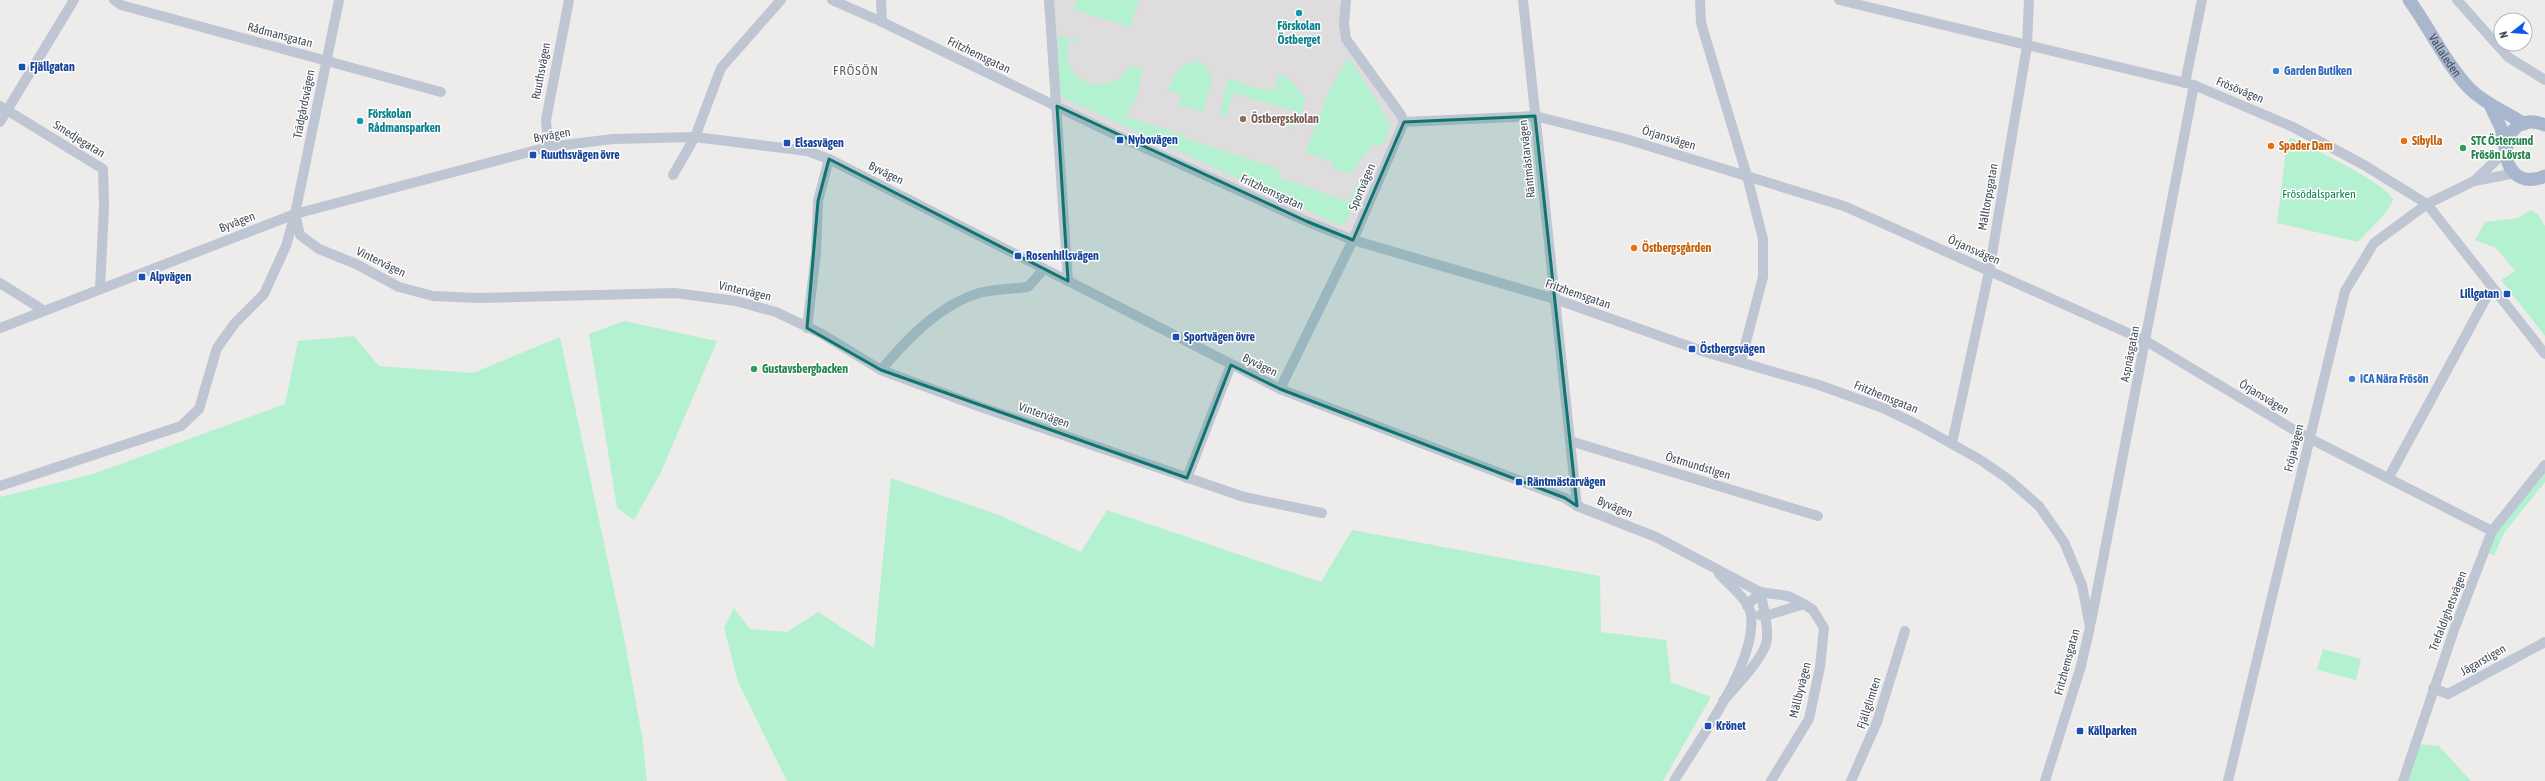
<svg xmlns="http://www.w3.org/2000/svg" width="2545" height="781" viewBox="0 0 2545 781" font-family="'Asap Condensed',sans-serif">
  <style>
    .education { fill: #dfdcdd }
    .green { fill: #b4f1d1 }
    .lines { fill: none; stroke-linecap: round; stroke-linejoin: round }
    .minor { stroke: #bdc6d2; stroke-width: 10 }
    .major { stroke: #a8b7cd; stroke-width: 13 }
    .marked { fill: #0f766e; fill-opacity: 0.2; stroke: #0f766e; stroke-width: 3; stroke-linejoin: round }
    .culture-dot { fill: #0f9aa8; stroke: #fff; stroke-width: 1.5 }
    .transit-dot { fill: #1a4fb4; stroke: #fff; stroke-width: 1.5 }
    .shop-dot { fill: #3f7fe0; stroke: #fff; stroke-width: 1.5 }
    .education-dot { fill: #8d6e63; stroke: #fff; stroke-width: 1.5 }
    .food-dot { fill: #e8710a; stroke: #fff; stroke-width: 1.5 }
    .leisure-dot { fill: #2e9e5b; stroke: #fff; stroke-width: 1.5 }
    .labels { text-anchor: middle; dominant-baseline: central; stroke-width: 3; stroke-linejoin: round; paint-order: stroke }
    .culture-label { font-size: 12px; font-weight: bold; fill: #0d838f; stroke: #fff }
    .street-label { font-size: 12px; fill: #434d5a; stroke: #fff }
    .transit-label { font-size: 12px; font-weight: bold; fill: #164399; stroke: #fff; text-anchor: start }
    .shop-label { font-size: 12px; font-weight: bold; fill: #366cbe; stroke: #fff; text-anchor: start }
    .education-label { font-size: 12px; font-weight: bold; fill: #785e54; stroke: #fff; text-anchor: start }
    .food-label { font-size: 12px; font-weight: bold; fill: #c56008; stroke: #fff; text-anchor: start }
    .leisure-label { font-size: 12px; font-weight: bold; fill: #27864d; stroke: #fff; text-anchor: start }
    .park-label { font-size: 12px; fill: #107e51; stroke: #fff }
    .neighbourhood-label { font-size: 13px; letter-spacing: 1px; fill: #585b61; stroke: #fff }
  </style>
  <rect width="100%" height="100%" fill="#eeebeb"/>
  <!-- education -->
  <path class="education" d="M1049,0h288l9,3v36l55,76 -48,125 -296,-134z"/>
  <!-- green -->
  <g class="green">
    <path d="M1077,0h62l-9,27 -56,-17z"/>
    <path d="M1058,35l21,6 -1,3 -9,-3c-13,39 40,62 61,24l13,5 -8,32 -3,-1 -5,16 58,18 -1,3 96,31 -2,8 71,25 7,-19 6,3 -16,36 -4,3 -5,-1 -275,-127 -3,-10z"/>
    <path d="M1349,57l42,68 -8,20 -9,-2 -24,31 -19,-7 1,-5 -27,-10 27,-67z"/>
    <path d="M1192,61l11,2 10,14 -10,35 -24,-7 2,-11 -14,-3 12,-22z"/>
    <path d="M1279,73l12,8 14,17 -4,18 -11,14h-2l6,-19 -61,-18 -7,24 -7,-2 9,-37 28,10 19,2z"/>
    <path d="M2292,138c22,11 90,43 101,61 0,9 -27,34 -35,43l-81,-19 9,-73 3,-11z"/>
    <path d="M2531,210l6,3 8,13v110l-44,-56 14,-9 -19,-23 -21,-8 10,-18 33,-4z"/>
    <path d="M624,321l93,20 -57,133 -26,46 -17,-12 -28,-174z"/>
    <path d="M354,336l25,30 94,7 87,-36 64,300 18,99 5,45h-647v-284l93,-23 192,-70 13,-63z"/>
    <path d="M2545,465v17l-41,51 -10,23 -9,-5 7,-20z"/>
    <path d="M891,478l108,37 82,37 26,-42 214,72 31,-52 248,46 1,56 65,8 5,42 40,15 -48,84h-876l-49,-99 -14,-54 10,-20 16,21 37,3 31,-20 56,36z"/>
    <path d="M2323,649l38,10 -5,21 -39,-10z"/>
    <path d="M2419,744l20,2 32,35h-65z"/>
  </g>
  <g class="lines">
    <!-- minor -->
    <g class="minor">
      <path d="M114,0l7,5 320,87"/>
      <path d="M832,0l50,22 234,113 190,86 47,19 202,59 150,53 114,33 64,23 35,17 61,34 29,20 31,27 25,36 18,43 8,42 -9,39 -36,115"/>
      <path d="M881,0l1,22"/>
      <path d="M1049,0l19,281"/>
      <path d="M1523,0l54,506"/>
      <path d="M1700,0l1,23 46,153 16,63v38l-22,84"/>
      <path d="M1839,0l355,85 99,42 71,38 63,39 118,150"/>
      <path d="M2457,0l51,57 37,23"/>
      <path d="M2185,83l17,-83"/>
      <path d="M0,106l103,63 1,37 -4,83"/>
      <path d="M0,122l74,-122"/>
      <path d="M1404,122l131,-6 91,23 218,67 302,135 153,92 193,98"/>
      <path d="M548,147l-2,-27 23,-120"/>
      <path d="M673,175l22,-38 26,-69 60,-68"/>
      <path d="M2474,181l42,-8"/>
      <path d="M295,214l5,21 19,14 37,15 43,23 34,9 45,2 197,-5 61,8 40,11 46,22 59,36 94,35 269,92 78,16"/>
      <path d="M0,283l43,27"/>
      <path d="M0,328l295,-114 253,-67 65,-8 82,-2 112,14 22,8 451,230 285,109 12,8 79,31 104,55c3,13 10,39 6,52 -6,18 -30,42 -43,57"/>
      <path d="M807,328l9,-75 2,-52 11,-42"/>
      <path d="M881,370c26,-31 58,-65 98,-77 16,-4 33,-4 49,-6l16,-18"/>
      <path d="M1280,389l73,-149 51,-118 -3,-7 -55,-76 -2,-15 2,-24"/>
      <path d="M1570,441l248,75"/>
      <path d="M1952,443l37,-171 38,-226 2,-46"/>
      <path d="M2389,477l103,-190"/>
      <path d="M1187,478l44,-113"/>
      <path d="M0,486l181,-60 18,-17 18,-61 18,-25 29,-29 22,-48 9,-32 44,-214"/>
      <path d="M1747,606l13,-14 28,4 16,8 9,6 11,18 -4,39 -11,52 -38,62"/>
      <path d="M1760,615l5,1 39,-12"/>
      <path d="M2091,622l103,-537"/>
      <path d="M2433,688l15,6 97,-52"/>
      <path d="M1674,781c25,-41 83,-118 77,-166 -2,-15 -22,-30 -32,-41"/>
      <path d="M1851,781l26,-59 28,-91"/>
      <path d="M2228,781l117,-490 29,-48 53,-39 47,-23 31,-29"/>
      <path d="M2403,781l51,-151 38,-99 53,-66"/>
    </g>
    <!-- major -->
    <g class="major">
      <path id="s1" d="M2409,0c21,28 36,63 61,89 16,16 37,23 54,35"/>
      <path d="M2490,105l11,23 4,19"/>
      <path d="M2545,125c-51,-21 -52,73 0,51"/>
    </g>
  </g>
  <!-- marked area -->
  <path class="marked" d="M1057,106l249,115 47,19 51,-118 131,-6 42,390 -12,-8 -285,-109 -49,-24 -44,113 -306,-108 -74,-42 11,-127 11,-42 239,122z"/>
  <!-- markers -->
  <g class="culture-dot">
    <circle cx="1299" cy="13" r="4"/>
    <circle cx="360" cy="121" r="4"/>
  </g>
  <g class="transit-dot">
    <rect x="18" y="63" width="8" height="8" rx="2"/>
    <rect x="1116" y="136" width="8" height="8" rx="2"/>
    <rect x="783" y="139" width="8" height="8" rx="2"/>
    <rect x="529" y="151" width="8" height="8" rx="2"/>
    <rect x="1014" y="252" width="8" height="8" rx="2"/>
    <rect x="138" y="273" width="8" height="8" rx="2"/>
    <rect x="2503" y="290" width="8" height="8" rx="2"/>
    <rect x="1172" y="333" width="8" height="8" rx="2"/>
    <rect x="1688" y="345" width="8" height="8" rx="2"/>
    <rect x="1515" y="478" width="8" height="8" rx="2"/>
    <rect x="1704" y="722" width="8" height="8" rx="2"/>
    <rect x="2076" y="727" width="8" height="8" rx="2"/>
  </g>
  <g class="shop-dot">
    <circle cx="2276" cy="71" r="4"/>
    <circle cx="2352" cy="379" r="4"/>
  </g>
  <circle class="education-dot" cx="1243" cy="119" r="4"/>
  <g class="food-dot">
    <circle cx="2404" cy="141" r="4"/>
    <circle cx="2271" cy="146" r="4"/>
    <circle cx="1634" cy="248" r="4"/>
  </g>
  <g class="leisure-dot">
    <circle cx="2463" cy="148" r="4"/>
    <circle cx="754" cy="369" r="4"/>
  </g>
  <g class="labels">
    <!-- culture labels -->
    <g class="culture-label">
      <text x="1299" y="26">Förskolan<tspan x="1299" dy="14">Östberget</tspan></text>
      <text x="368" y="114" text-anchor="start">Förskolan<tspan x="368" dy="14">Rådmansparken</tspan></text>
    </g>
    <!-- street labels -->
    <g class="street-label">
      <text transform="translate(280 35) rotate(15)">Rådmansgatan</text>
      <text transform="translate(979 55) rotate(26)">Fritzhemsgatan</text>
      <text stroke="none"><textPath href="#s1" startOffset="66">Vallaleden</textPath></text>
      <text transform="translate(541 71) rotate(-79)">Ruuthsvägen</text>
      <text transform="translate(2240 90) rotate(22)">Frösövägen</text>
      <text transform="translate(304 104) rotate(-79)">Trädgårdsvägen</text>
      <text transform="translate(552 135) rotate(-10)">Byvägen</text>
      <text transform="translate(1669 138) rotate(17)">Örjansvägen</text>
      <text transform="translate(79 139) rotate(32)">Smedjegatan</text>
      <text transform="translate(1527 159) rotate(-96)">Räntmästarvägen</text>
      <text transform="translate(886 173) rotate(26)">Byvägen</text>
      <text transform="translate(1362 187) rotate(-67)">Sportvägen</text>
      <text transform="translate(1272 192) rotate(25)">Fritzhemsgatan</text>
      <text transform="translate(1988 197) rotate(-80)">Mälltorpsgatan</text>
      <text transform="translate(237 222) rotate(-21)">Byvägen</text>
      <text transform="translate(1974 250) rotate(24)">Örjansvägen</text>
      <text transform="translate(381 262) rotate(26)">Vintervägen</text>
      <text transform="translate(745 291) rotate(13)">Vintervägen</text>
      <text transform="translate(1578 294) rotate(19)">Fritzhemsgatan</text>
      <text transform="translate(2130 354) rotate(-79)">Aspnäsgatan</text>
      <text transform="translate(1260 365) rotate(26)">Byvägen</text>
      <text transform="translate(1886 397) rotate(22)">Fritzhemsgatan</text>
      <text transform="translate(2264 397) rotate(31)">Örjansvägen</text>
      <text transform="translate(1044 415) rotate(20)">Vintervägen</text>
      <text transform="translate(2294 448) rotate(-76)">Fröjavägen</text>
      <text transform="translate(1698 466) rotate(17)">Östmundstigen</text>
      <text transform="translate(1615 507) rotate(22)">Byvägen</text>
      <text transform="translate(2448 611) rotate(-69)">Trefaldighetsvägen</text>
      <text transform="translate(2483 660) rotate(-30)">Jägarstigen</text>
      <text transform="translate(2067 662) rotate(-75)">Fritzhemsgatan</text>
      <text transform="translate(1800 690) rotate(-76)">Mällbyvägen</text>
      <text transform="translate(1869 703) rotate(-72)">Fjällglimten</text>
    </g>
    <!-- transit labels -->
    <g class="transit-label">
      <text x="30" y="67">Fjällgatan</text>
      <text x="1128" y="140">Nybovägen</text>
      <text x="795" y="143">Elsasvägen</text>
      <text x="541" y="155">Ruuthsvägen övre</text>
      <text x="1026" y="256">Rosenhillsvägen</text>
      <text x="150" y="277">Alpvägen</text>
      <text x="2499" y="294" text-anchor="end">Lillgatan</text>
      <text x="1184" y="337">Sportvägen övre</text>
      <text x="1700" y="349">Östbergsvägen</text>
      <text x="1527" y="482">Räntmästarvägen</text>
      <text x="1716" y="726">Krönet</text>
      <text x="2088" y="731">Källparken</text>
    </g>
    <!-- shop labels -->
    <g class="shop-label">
      <text x="2284" y="71">Garden Butiken</text>
      <text x="2360" y="379">ICA Nära Frösön</text>
    </g>
    <!-- education labels -->
    <g class="education-label">
      <text x="1251" y="119">Östbergsskolan</text>
    </g>
    <!-- food labels -->
    <g class="food-label">
      <text x="2412" y="141">Sibylla</text>
      <text x="2279" y="146">Spader Dam</text>
      <text x="1642" y="248">Östbergsgården</text>
    </g>
    <!-- leisure labels -->
    <g class="leisure-label">
      <text x="2471" y="141">STC Östersund<tspan x="2471" dy="14">Frösön Lövsta</tspan></text>
      <text x="762" y="369">Gustavsbergbacken</text>
    </g>
    <!-- park labels -->
    <g class="park-label">
      <text x="2319" y="194">Frösödalsparken</text>
    </g>
    <!-- neighbourhood labels -->
    <g class="neighbourhood-label">
      <text x="856" y="70">FRÖSÖN</text>
    </g>
  </g>
  <!-- north arrow -->
  <g transform="translate(2513 32) rotate(253)"><circle r="19" fill="#ffffff" stroke="#b4b8bd"/>
  <path d="M0-3L7 15L0 10L-7 15Z" fill="#0d59e6"/>
  <text y="-6" font-size="11" font-weight="bold" text-anchor="middle" fill="#434d5a">N</text>
  </g>
</svg>
